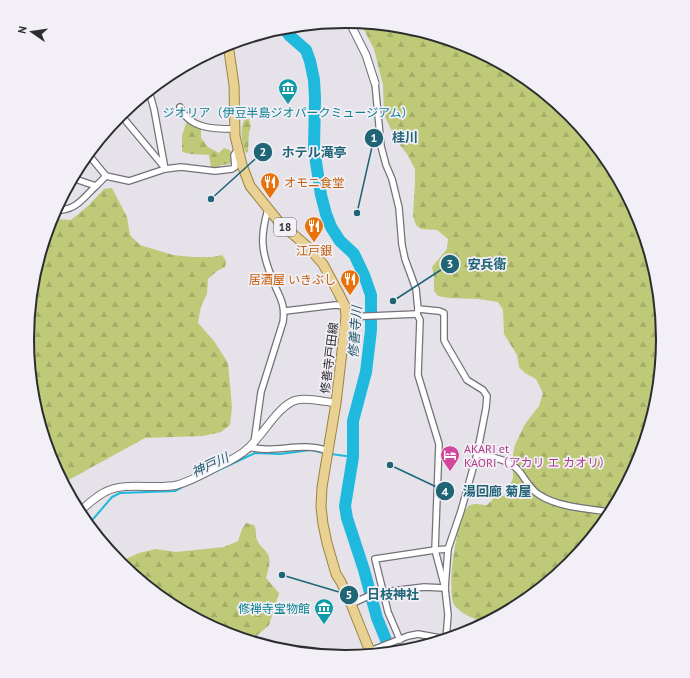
<svg xmlns="http://www.w3.org/2000/svg" width="690" height="678" viewBox="0 0 690 678" font-family="'PT Sans','Noto Sans JP',sans-serif">
  <style>
    .forest { fill: url(#forest-firs) }
    .lines { fill: none; stroke-linecap: round; stroke-linejoin: round }
    .stream { stroke: #1fb9dd; stroke-width: 2 }
    .river { stroke: #1fb9dd; stroke-width: 12 }
    .minor-casing { stroke: #747178; stroke-width: 8 }
    .tertiary-casing { stroke: #747178; stroke-width: 9 }
    .primary-casing { stroke: #9d8440; stroke-width: 11 }
    .minor { stroke: #fff; stroke-width: 5.5 }
    .tertiary { stroke: #fff; stroke-width: 7 }
    .primary { stroke: #e8d192; stroke-width: 9 }
    .labels { text-anchor: middle; dominant-baseline: central; stroke-width: 3.5; stroke-linejoin: round; paint-order: stroke }
    .shield { fill: #f2eff7; stroke: #68666a; stroke-width: 1 }
    .shield-label { font-size: 11px; font-weight: bold; fill: #2d2c2e }
    .culture-label { font-size: 12px; fill: #0d838f; stroke: #f2eff7 }
    .food-label { font-size: 12px; fill: #c56008; stroke: #f2eff7; text-anchor: start }
    .street-label { font-size: 12px; fill: #2d2c2e; stroke: #f2eff7 }
    .hotel-label { font-size: 12px; fill: #b23c85; stroke: #f2eff7; text-anchor: start }
    .water-label { font-size: 13px; font-style: italic; fill: #235b6a; stroke: #f2eff7 }
    .rim { fill: none; stroke: #2d2c2e; stroke-width: 2 }
    .leader { fill: none; stroke: #1f6575; stroke-width: 1.5 }
    .callout-dot { fill: #1f6575; stroke: #f2eff7; stroke-width: 1.5 }
    .mark-label { font-size: 12px; text-anchor: middle; font-weight: bold; fill: #fff }
    .callout-label { font-size: 13px; text-anchor: middle; font-weight: bold; fill: #1f6575; stroke: #f2eff7; stroke-width: 3.5; stroke-linejoin: round; paint-order: stroke }
  </style>
  <defs>
    <pattern id="forest-firs" width="22" height="20" patternUnits="userSpaceOnUse"><rect width="22" height="20" fill="#bfca79"/><path d="M5 1l3.5 6h-7zM16 11l3.5 6h-7z" fill="#a4ae69"/></pattern>
  </defs>
  <rect width="100%" height="100%" fill="#e5e2e9"/>
  <!-- forest -->
  <g class="forest">
    <path d="M360,22l47,5 60,18 55,30 48,39 40,49 29,55 18,59 6,62 -6,62 -18,60 -30,55 -39,48 -49,40 -37,20c-9,-6 -22,-9 -29,-18 -10,-12 2,-92 14,-100 5,-4 13,-1 18,-1l7,-7 9,-2 5,-4 5,-14v-23l2,-10 10,-21 14,-18 4,-13 -7,-14 -11,-6 -6,-6 -2,-12 -13,-21 -1,-24 -5,-8 -19,-3 -30,-1 -11,-2 -4,-5v-15l-2,-9 15,-18 1,-10 -11,-9 -16,-1 -5,-4 -3,-9 2,-33v-14l-8,-15 -10,-13 -13,-26 -1,-30 -9,-36z"/>
    <path d="M245,119h4l2,8 -2,5 -1,20 -2,1c-4,-8 -7,-26 -1,-34z"/>
    <path d="M187,121l10,4 4,4v9l7,9 11,6 5,-5 6,2 3,10 -1,2 -3,2 -8,1 -3,3 -7,-1 -2,-12 -18,-1 -9,-2v-17z"/>
    <path d="M112,188l15,29 3,18 10,10 33,10 19,2h21l9,-2 4,6 -1,6 -8,4 -9,8 -1,15 -6,12 -3,17 16,18 14,22 4,44 -2,18 -9,7 -18,4 -58,2 -82,45 -12,-23 -18,-59 -6,-62 6,-62 18,-58 20,1 18,-15 15,-16z"/>
    <path d="M246,523l8,2c3,5 1,10 3,15 3,7 7,8 10,13 5,6 1,17 -1,25l13,15 -10,32 -18,16 -28,-8 -55,-30 -49,-41 20,-9 17,-4 20,3 48,-5 14,-6 4,-12z"/>
  </g>
  <g class="lines">
    <!-- stream -->
    <g class="stream">
      <path d="M331,454l22,3"/>
      <path d="M204,477l51,-24 25,1 31,-4 13,3"/>
      <path d="M88,525l24,-28 8,-4 55,-2 11,-6"/>
    </g>
    <!-- river -->
    <path class="river" d="M283,27l7,9 16,14 4,11 4,19 1,18 -1,51 7,46 5,19 5,13 9,14 14,13 10,21 7,20v35l-5,42 -13,49v36l-8,49 2,12 17,52 13,48 14,34"/>
    <!-- minor casing -->
    <g class="minor-casing">
      <g id="minor">
        <path d="M375,83l6,63 5,19 6,14 7,29 3,37 3,14 11,30 2,20 21,2 5,2v27l2,4 21,36 16,10 4,6 -1,12 -9,46 -16,57 -13,38 -3,39 3,27 -2,24"/>
        <path d="M149,91l5,18 11,60"/>
        <path d="M180,107c9,22 34,22 55,22"/>
        <path d="M120,114l45,54"/>
        <path d="M88,154l18,22 23,5 36,-12 16,-2 34,4 17,-2 3,-2 -1,-12 4,-6"/>
        <path d="M72,178l24,8 10,-10"/>
        <path d="M54,211c23,-1 27,-11 42,-25"/>
        <path d="M285,311l50,-6 10,1"/>
        <path d="M346,317l71,-3"/>
        <path d="M254,443l7,-51 22,-70c3,-20 -5,-26 -11,-44 -11,-27 -12,-41 -4,-69"/>
        <path d="M249,447c26,7 53,-6 79,4"/>
        <path d="M477,454c14,3 32,5 42,17 6,7 10,17 19,23 18,13 51,15 73,18"/>
        <path d="M351,604l22,-10 10,-2 41,-5 21,1 -10,-38 4,-106 -21,-69 2,-55 -3,-6 1,-5"/>
        <path d="M400,640l-12,-28 -13,-53 60,-9 13,-1"/>
        <path d="M364,655l6,-4 38,-15 10,-2 28,5"/>
      </g>
    </g>
    <!-- tertiary casing -->
    <g class="tertiary-casing">
      <g id="tertiary">
        <path d="M349,21l17,34 9,28"/>
        <path d="M79,512c8,-7 16,-15 26,-20 20,-11 50,-2 72,-7 18,-5 34,-16 50,-23 10,-5 20,-11 27,-20 11,-11 27,-39 43,-42 10,-3 28,2 39,3"/>
      </g>
    </g>
    <!-- primary casing -->
    <g class="primary-casing">
      <path id="primary" d="M228,44l6,41 1,51 7,29 8,21 29,36 31,27 13,15 15,28 7,14 1,11 -10,86 -14,84 -1,20 2,17 4,19 9,31 5,8 10,22 20,50"/>
    </g>
    <!-- minor -->
    <use href="#minor" class="minor"/>
    <!-- tertiary -->
    <use href="#tertiary" class="tertiary"/>
    <!-- primary -->
    <use href="#primary" class="primary"/>
  </g>
  <!-- icons -->
  <defs>
    <g id="museum-pin" transform="scale(1)"><path d="M0 17L-7.5 6A9.5 9.5 0 1 1 7.5 6Z" fill="#0f9aa8" stroke="#f2eff7"/><path d="M0-6L6-3V-2H-6V-3ZM-5-1h2V3h-2ZM-1-1h2V3h-2ZM3-1h2V3H3ZM-6 4H6V6H-6Z" fill="#fff"/></g>
    <g id="restaurant-pin" transform="scale(1)"><path d="M0 17L-7.5 6A9.5 9.5 0 1 1 7.5 6Z" fill="#e8710a" stroke="#f2eff7"/><path d="M-5-6h1v4h1v-4h1v4h1v-4h1v5L-1.5 .5V6h-2V.5L-5-1ZM5-6V6H3V1.5H1.5Q1.5-4 5-6Z" fill="#fff"/></g>
    <g id="hotel-pin" transform="scale(1)"><path d="M0 17L-7.5 6A9.5 9.5 0 1 1 7.5 6Z" fill="#d1479c" stroke="#f2eff7"/><path d="M-6-4.5h1.5V1H6V5H4.5V3h-9V5H-6ZM-4 0a1.8 1.8 0 1 1 3.6 0ZM.5 0V-2.5h3Q6-2.5 6 0Z" fill="#fff"/></g>
  </defs>
  <g fill-rule="evenodd">
    <use href="#museum-pin" x="288" y="88"/>
    <use href="#restaurant-pin" x="270" y="182"/>
    <use href="#restaurant-pin" x="314" y="226"/>
    <use href="#restaurant-pin" x="350" y="279"/>
    <use href="#hotel-pin" x="450" y="455"/>
    <use href="#museum-pin" x="324" y="608"/>
  </g>
  <g class="labels">
    <!-- shield labels -->
    <rect class="shield" x="274" y="218" width="22" height="18" rx="3"/>
    <g class="shield-label">
      <text x="285" y="227">18</text>
    </g>
    <!-- culture labels -->
    <g class="culture-label">
      <text x="288" y="112">ジオリア（伊豆半島ジオパークミュージアム）</text>
      <text x="310" y="608" text-anchor="end">修禅寺宝物館</text>
    </g>
    <!-- food labels -->
    <g class="food-label">
      <text x="284" y="182">オモニ食堂</text>
      <text x="314" y="250" text-anchor="middle">江戸銀</text>
      <text x="336" y="279" text-anchor="end">居酒屋 いきぶし</text>
    </g>
    <!-- street labels -->
    <g class="street-label">
      <text transform="translate(329 358) rotate(-83)">修善寺戸田線</text>
    </g>
    <!-- hotel labels -->
    <g class="hotel-label">
      <text x="464" y="448">AKARI et<tspan x="464" dy="14">KAORI（アカリ エ カオリ）</tspan></text>
    </g>
    <!-- water labels -->
    <g class="water-label">
      <text transform="translate(355 332) rotate(-86)">修善寺川</text>
      <text transform="translate(210 465) rotate(-25)">神戸川</text>
    </g>
  </g>
  <!-- crop -->
  <path d="M0 0H690V678H0ZM34 339a311 311 0 1 1 622 0a311 311 0 1 1-622 0Z" fill="#f2eff7" fill-rule="evenodd"/>
  <path class="rim" d="M34 339a311 311 0 1 1 622 0a311 311 0 1 1-622 0Z"/>
  <!-- callouts -->
  <path class="leader" d="M357 213L374 138M211 199L263 152M393 301L450 264M390 465L445 491M282 575L349 595"/>
  <g class="callout-dot">
    <circle cx="357" cy="213" r="4"/>
    <circle cx="211" cy="199" r="4"/>
    <circle cx="393" cy="301" r="4"/>
    <circle cx="390" cy="465" r="4"/>
    <circle cx="282" cy="575" r="4"/>
    <circle cx="374" cy="138" r="10"/>
    <circle cx="263" cy="152" r="10"/>
    <circle cx="450" cy="264" r="10"/>
    <circle cx="445" cy="491" r="10"/>
    <circle cx="349" cy="595" r="10"/>
  </g>
  <g class="mark-label">
    <text x="374" y="142">1</text>
    <text x="263" y="156">2</text>
    <text x="450" y="268">3</text>
    <text x="445" y="496">4</text>
    <text x="349" y="599">5</text>
  </g>
  <g class="callout-label">
    <text x="405" y="142">桂川</text>
    <text x="314" y="157">ホテル滝亭</text>
    <text x="487" y="269">安兵衛</text>
    <text x="497" y="496">湯回廊 菊屋</text>
    <text x="393" y="599">日枝神社</text>
  </g>
  <!-- north arrow -->
  <g transform="translate(32 32) rotate(283)" stroke="#f2eff7" stroke-width="3" paint-order="stroke">
  <path d="M0-3L7 15L0 10L-7 15Z" fill="#2d2c2e"/>
  <text y="-6" font-size="11" font-weight="bold" text-anchor="middle" fill="#2d2c2e">N</text>
  </g>
</svg>
